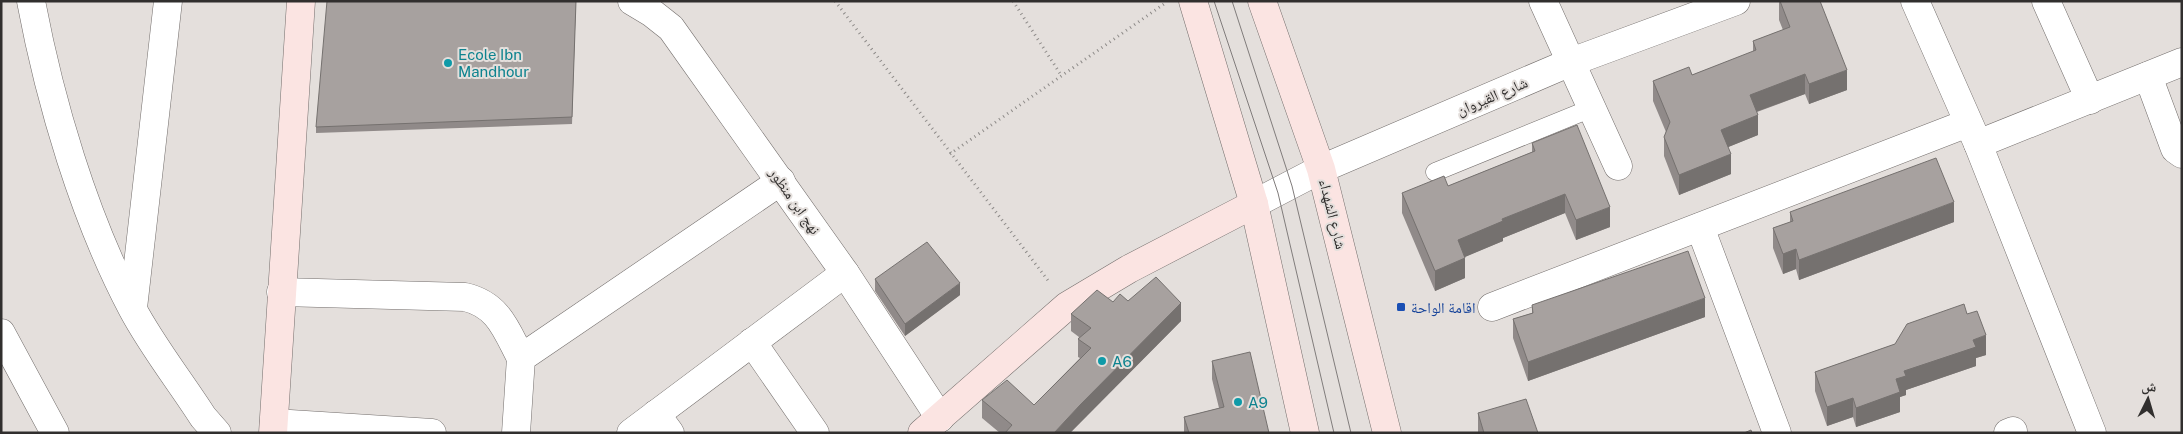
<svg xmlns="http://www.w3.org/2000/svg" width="2183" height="434" viewBox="0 0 2183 434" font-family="'Public Sans','Noto Naskh Arabic',sans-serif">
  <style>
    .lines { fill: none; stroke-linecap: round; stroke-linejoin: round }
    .lane-casing { stroke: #736e6c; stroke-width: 19 }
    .street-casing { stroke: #736e6c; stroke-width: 29 }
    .secondary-casing { stroke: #736e6c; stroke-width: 29 }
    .path { stroke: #8e8b89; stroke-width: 3; stroke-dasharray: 1 4; stroke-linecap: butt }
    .lane { stroke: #fff; stroke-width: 18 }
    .street { stroke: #fff; stroke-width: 28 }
    .secondary { stroke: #fbe4e2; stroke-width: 28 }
    .tram { stroke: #807c7b; stroke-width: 1 }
    .wall { fill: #908a89 }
    .shaded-wall { fill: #75716f }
    .building { fill: #a7a19f; stroke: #75716f }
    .culture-dot { fill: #0f9aa8; stroke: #e4dfdc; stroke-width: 2 }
    .transit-dot { fill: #1a4fb4; stroke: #e4dfdc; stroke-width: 2 }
    .labels { text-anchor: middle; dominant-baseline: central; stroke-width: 4; stroke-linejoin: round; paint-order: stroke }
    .culture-label { font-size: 15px; fill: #0d838f; stroke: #e4dfdc; text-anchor: start }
    .street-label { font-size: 15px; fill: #312f2e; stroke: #e4dfdc }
    .transit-label { font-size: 15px; fill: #164399; stroke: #e4dfdc; text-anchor: start }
  </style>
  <rect width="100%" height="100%" fill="#e4dfdc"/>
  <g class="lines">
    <!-- lane casing -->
    <g class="lane-casing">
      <path id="lane" d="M1435,172l157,-64"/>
    </g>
    <!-- street casing -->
    <g class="street-casing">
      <g id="street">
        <path d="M31,1c19,101 53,216 101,307 20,38 48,73 71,109l14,16"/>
        <path d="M632,1l20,12 19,15 174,245 95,145"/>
        <path d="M1543,1l75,165"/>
        <path d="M1915,1l63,143 114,289"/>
        <path d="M2046,1l44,99"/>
        <path d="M2148,76l27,73 7,5"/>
        <path d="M1978,144l204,-82"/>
        <path d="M1254,204l67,-35 250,-107 165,-61"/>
        <path d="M1700,227l77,206"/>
        <path d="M281,292l184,5c34,8 41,33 56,61"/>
        <path d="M1492,307l476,-184"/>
        <path d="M133,308l35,-307"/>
        <path d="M1,333l54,100"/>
        <path d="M752,342l63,91"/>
        <path d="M656,414l14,19"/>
        <path d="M274,423l158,10"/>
        <path d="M516,433l5,-75 260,-177"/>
        <path d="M631,433l214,-160"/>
        <path d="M2008,433l5,-2"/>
      </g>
    </g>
    <!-- secondary casing -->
    <g class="secondary-casing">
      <g id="secondary">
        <path d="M1193,1l61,203 51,229"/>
        <path d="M1262,1l59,168 66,264"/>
        <path d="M273,433l28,-432"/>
        <path d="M922,433l145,-127 62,-37 125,-65"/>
      </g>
    </g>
    <!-- path -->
    <g class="path">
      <path d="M835,1l215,282"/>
      <path d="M1013,1l48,74"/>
      <path d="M950,154l214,-150"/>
    </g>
    <!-- lane -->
    <use href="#lane" class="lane"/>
    <!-- street -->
    <use href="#street" class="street"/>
    <!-- secondary -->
    <use href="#secondary" class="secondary"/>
    <!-- tram -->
    <g class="tram">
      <path d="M1214,1l64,192 56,240"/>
      <path d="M1232,1l60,185 59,247"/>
    </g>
  </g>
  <!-- wall -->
  <g class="wall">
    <path d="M576,1l-4,123 -256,9v-6z"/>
    <path d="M1779,1h41l27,89 -38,14 -4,-10 -48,18 1,23 -30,12 3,27 -52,21 -15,-39v-19l2,-5 -13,-31v-20l39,-6 61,-23v-11l30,-11 -4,-10z"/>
    <path d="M1532,143l78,84 -34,13 -11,-27 -62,25v3l-39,16 1,21 -30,13 -33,-78v-20l46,-7 84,-34z"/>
    <path d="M1790,212l164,10 -155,58 -3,-11 -13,5 -10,-26v-20l17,-6z"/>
    <path d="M875,279l85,16 -55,41 -30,-45z"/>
    <path d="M1128,301l53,20 -111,112h-70l-18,-15v-18l52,5 46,-47 -2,-1v-18l1,-2 -8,-6v-17l42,-12z"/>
    <path d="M1532,305l173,12 -177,64 -15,-43v-19l19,-6z"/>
    <path d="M1967,314l19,41 -10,3v8l-70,24v5l-6,2v15l-44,15 -3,-10 -26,9 -12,-35v-19l80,-28z"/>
    <path d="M1212,361l57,72h-85v-16l35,-9 -7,-29z"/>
    <path d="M1478,413l60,20h-60z"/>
  </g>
  <!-- shaded-wall -->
  <g class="shaded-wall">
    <path d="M1847,70v20l-38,14v-20z"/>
    <path d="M1805,74v20l-55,20v-19z"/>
    <path d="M1758,115v20l-37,15v-20z"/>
    <path d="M1731,154v20l-52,21v-20z"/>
    <path d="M1565,194v19l-62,25v3l-45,19v-20l44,-21z"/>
    <path d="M1954,202v20l-155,58v-20z"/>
    <path d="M1610,207v20l-34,13v-20z"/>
    <path d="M1796,249v20l-13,5v-20z"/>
    <path d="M1465,258v20l-30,13v-20z"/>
    <path d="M960,283v12l-55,41v-12z"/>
    <path d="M1705,298v19l-177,64v-19z"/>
    <path d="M1181,303v18l-111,112h-16l26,-28z"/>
    <path d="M1986,335v20l-10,3v8l-70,24v5l-6,2v15l-44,15v-19l40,-29 8,-8 69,-31z"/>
    <path d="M1853,398v19l-26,9v-19z"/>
  </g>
  <!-- building -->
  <g class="building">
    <path d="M327,1h249l-4,116 -256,10z"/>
    <path d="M1780,1h40l27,69 -38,14 -4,-10 -55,21 8,20 -37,15 10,24 -52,21 -15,-38 6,-15 -17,-41 36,-14 3,8 64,-25 -3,-9 37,-14z"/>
    <path d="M1577,125l33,82 -34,13 -11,-26 -63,25 1,2 -45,19 7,18 -30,13 -33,-78 42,-17 4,10 87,-35 -3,-8z"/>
    <path d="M1936,158l18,44 -155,58 -3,-11 -13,5 -10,-26 20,-7 -3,-9z"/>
    <path d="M927,242l33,41 -55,41 -30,-45z"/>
    <path d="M1688,251l17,47 -177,64 -15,-43 20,-6 -1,-8z"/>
    <path d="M1156,277l25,26 -101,102 -26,28h-49l7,-8 -30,-25 25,-20 27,25 57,-57 -13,-9 13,-11 -20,-14 26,-24 16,12 7,-8 8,7z"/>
    <path d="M1964,304l3,10 10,-3 9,24 -13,5 3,7 -72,24 2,5 -10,3 4,13 -44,16 -3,-10 -26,9 -12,-35 80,-28 12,-20z"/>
    <path d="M1250,352l19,81h-80l-5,-16 40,-10 -12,-46z"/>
    <path d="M1526,399l12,34h-54l-6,-20z"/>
    <path d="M1751,430l1,3h-8z"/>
  </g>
  <!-- markers -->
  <g class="culture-dot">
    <circle cx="448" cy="63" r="5"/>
    <circle cx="1102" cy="361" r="5"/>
    <circle cx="1238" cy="402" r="5"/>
  </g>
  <rect class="transit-dot" x="1396" y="302" width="10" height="10" rx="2.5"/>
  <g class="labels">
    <!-- culture labels -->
    <g class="culture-label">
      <text x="458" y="54">Ecole Ibn<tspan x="458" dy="17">Mandhour</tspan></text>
      <text x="1112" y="361">A6</text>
      <text x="1248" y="402">A9</text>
    </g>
    <!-- street labels -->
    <g class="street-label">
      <text transform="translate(1492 96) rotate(-23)">شارع القيروان</text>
      <text transform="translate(795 201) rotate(55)">نهج ابن منظور</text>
      <text transform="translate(1333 214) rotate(76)">شارع الشهداء</text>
    </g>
    <!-- transit labels -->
    <g class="transit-label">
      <text x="1411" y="307">اقامة الواحة</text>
    </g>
  </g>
  <!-- border -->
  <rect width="2183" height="434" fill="none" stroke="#312f2e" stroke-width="5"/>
  <!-- north arrow -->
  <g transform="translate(2148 399) rotate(5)" stroke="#e4dfdc" stroke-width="4" paint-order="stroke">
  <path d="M0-4L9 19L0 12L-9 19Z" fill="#312f2e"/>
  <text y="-8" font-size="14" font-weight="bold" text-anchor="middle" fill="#312f2e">ش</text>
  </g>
</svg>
